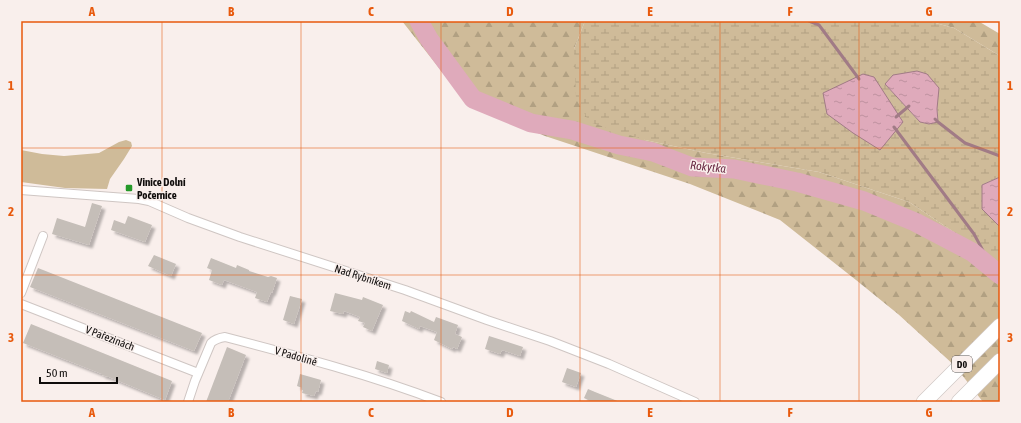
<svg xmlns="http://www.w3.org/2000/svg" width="1021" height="423" viewBox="0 0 1021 423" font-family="'Asap Condensed',sans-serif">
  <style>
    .grass { fill: #cfbb99 }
    .forest { fill: url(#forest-firs) }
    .wetland { fill: url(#wetland-marsh); fill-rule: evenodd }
    .water { fill: url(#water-ripples); stroke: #a17b86 }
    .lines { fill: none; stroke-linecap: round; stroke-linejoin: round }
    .stream { stroke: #a17b86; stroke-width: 3 }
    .river { stroke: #dfaabb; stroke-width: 19 }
    .building { fill: #c5beb8; filter: url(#shadow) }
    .minor-casing { stroke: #cfc6c3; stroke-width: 10 }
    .motorway-casing { stroke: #cfc6c3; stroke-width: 16 }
    .minor { stroke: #fff; stroke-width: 8 }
    .motorway { stroke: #fff; stroke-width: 15 }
    .grid { fill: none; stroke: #e8590c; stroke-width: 1; stroke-opacity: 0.55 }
    .poi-dot { fill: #259929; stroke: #f9efec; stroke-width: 1.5 }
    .labels { text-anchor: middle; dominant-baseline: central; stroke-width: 3; stroke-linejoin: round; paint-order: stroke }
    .shield { fill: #f9efec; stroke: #55504e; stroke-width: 1 }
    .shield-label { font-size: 10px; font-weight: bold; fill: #0f0c0b }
    .poi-label { font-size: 11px; font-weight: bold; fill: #0f0c0b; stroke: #f9efec; text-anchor: start }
    .street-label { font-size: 11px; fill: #0f0c0b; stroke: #f9efec }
    .water-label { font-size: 12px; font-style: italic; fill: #6a2a44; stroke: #f9efec }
    .neatline { fill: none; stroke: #e8590c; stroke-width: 1.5 }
    .grid-label { font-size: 13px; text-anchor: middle; font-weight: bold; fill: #e8590c }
  </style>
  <defs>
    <pattern id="forest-firs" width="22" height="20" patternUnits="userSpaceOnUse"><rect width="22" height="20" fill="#cfbb99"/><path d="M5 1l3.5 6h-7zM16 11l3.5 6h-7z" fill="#b1a082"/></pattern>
    <pattern id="wetland-marsh" width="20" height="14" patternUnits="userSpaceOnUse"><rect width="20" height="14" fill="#cfbb99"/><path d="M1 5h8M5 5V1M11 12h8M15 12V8" fill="none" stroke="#b1a082"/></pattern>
    <pattern id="water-ripples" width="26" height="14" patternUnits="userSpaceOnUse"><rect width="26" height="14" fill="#dfaabb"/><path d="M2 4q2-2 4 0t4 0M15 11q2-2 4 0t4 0" fill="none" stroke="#be919f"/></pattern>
    <filter id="shadow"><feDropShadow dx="3.5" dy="3.5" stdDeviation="1" flood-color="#0004"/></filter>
  </defs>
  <rect width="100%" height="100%" fill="#f9efec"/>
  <!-- grass -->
  <path class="grass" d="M126,140l5,2 1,4 -8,13 -14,20 -3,10 -42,-1 -44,-6v-32l21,4 22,2 35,-3 20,-11z"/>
  <!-- forest -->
  <g class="forest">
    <path d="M402,21h183l-11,28 71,91 61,13 113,19 90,30 91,61v139h-17l-28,-36 -57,-52 -42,-34 -76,-60 -90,-36 -145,-48 -72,-30 -6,-3 -6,-7z"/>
    <path d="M928,21h50l22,13v22l-46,-28z"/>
  </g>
  <!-- wetland -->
  <path class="wetland" d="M585,21h343l26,7 46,28v121l-18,8v23l18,19v36l-91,-61 -90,-30 -113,-19 -61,-13 -56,-18 -13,-24 -2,-49zM885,84l52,25 1,12 -18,1z"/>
  <!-- water -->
  <g class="water">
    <path d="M917,71l10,3 12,14 -2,21 1,13 -9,2 -9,-2 -35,-38 8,-9z"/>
    <path d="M863,74l11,3 29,45 -23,28 -27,-17 -26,-19 -4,-21z"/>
    <path d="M1000,177v50l-18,-18v-24z"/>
  </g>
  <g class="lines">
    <!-- stream -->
    <g class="stream">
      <path d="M809,21l10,4 40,54"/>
      <path d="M896,117l13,-11"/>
      <path d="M935,119l3,3 27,21 35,13"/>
      <path d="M894,127l80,107 20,37"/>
    </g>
    <!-- river -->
    <path class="river" d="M419,21l10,18 44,60 58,24 41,7 47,15 34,7 39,15 42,2 63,13 67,19 51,21 57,30 28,23"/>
  </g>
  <!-- building -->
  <g class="building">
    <path d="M92,203l10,3 -13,39 -37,-11 5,-16 28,9z"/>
    <path d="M128,216l24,9 -7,17 -34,-12 3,-10 11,4z"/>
    <path d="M154,255l22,9 -5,12 -23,-10z"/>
    <path d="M211,258l25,10 1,-3 12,5v1l19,6 3,-1 6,2 -5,15 -1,-1 -4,10 -12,-4 2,-6 -33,-12 -2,5 -13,-5 3,-10 -5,-2z"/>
    <path d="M38,268l164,65 -8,18 -164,-64z"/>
    <path d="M335,293l27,7 1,-3 20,8 -11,26 -9,-4 2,-4 -7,-2 2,-4 -16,-6 -1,3 -13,-3z"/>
    <path d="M290,296l12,3 -8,25 -11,-4z"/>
    <path d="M405,311l5,2 1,-2 23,11 2,-5 22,8 -3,9 7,3 -5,12 -4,-2 -1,2 -18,-9 3,-8 -17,-6 -1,3 -17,-8z"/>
    <path d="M31,324l141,57 -7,19 -56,-23 -7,-2v-1l-79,-31z"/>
    <path d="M489,336l34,11 -3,9 -18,-6 -2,4 -15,-5z"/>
    <path d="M227,347l19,8 -18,47h-22z"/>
    <path d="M377,361l12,4 -2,8 -12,-4z"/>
    <path d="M567,368l14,5 -5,14 -14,-5z"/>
    <path d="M300,374l21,6 -3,12 -2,-1 -2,5 -12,-3 1,-3h-1v-2l-5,-2z"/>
    <path d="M588,389l7,3 25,10h-28l-8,-4z"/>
  </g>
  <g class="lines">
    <!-- minor casing -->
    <g class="minor-casing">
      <g id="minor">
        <path d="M21,190l118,9 10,2 39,17 52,19 165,53 82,30 63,21 59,23 86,38"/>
        <path d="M21,293l22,-57"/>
        <path d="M21,304l177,69"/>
        <path d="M188,402l7,-21 16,-38c4,-4 8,-5 14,-6 73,19 146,38 216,65"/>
      </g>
    </g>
    <!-- motorway casing -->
    <g class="motorway-casing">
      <g id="motorway">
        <path d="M924,402l76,-76"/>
        <path d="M959,402l41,-41"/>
      </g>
    </g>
    <!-- minor -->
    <use href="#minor" class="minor"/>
    <!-- motorway -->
    <use href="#motorway" class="motorway"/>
  </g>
  <!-- grid -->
  <path class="grid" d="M162,21v381M301,21v381M441,21v381M580,21v381M720,21v381M859,21v381M21,148h979M21,275h979"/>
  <!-- markers -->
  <rect class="poi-dot" x="125" y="184" width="8" height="8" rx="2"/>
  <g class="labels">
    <!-- shield labels -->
    <rect class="shield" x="952" y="356" width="20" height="16" rx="3"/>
    <g class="shield-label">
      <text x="962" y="364">D0</text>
    </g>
    <!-- poi labels -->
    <g class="poi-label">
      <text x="137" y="182">Vinice Dolní<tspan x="137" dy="13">Počernice</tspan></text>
    </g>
    <!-- street labels -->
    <g class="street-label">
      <text transform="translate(363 277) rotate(18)">Nad Rybníkem</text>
      <text transform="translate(110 338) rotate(21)">V Pařezinách</text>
      <text transform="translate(296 356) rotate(16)">V Padolině</text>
    </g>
    <!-- water labels -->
    <g class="water-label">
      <text transform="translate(708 167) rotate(6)">Rokytka</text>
    </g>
  </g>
  <!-- border -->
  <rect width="1021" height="423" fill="none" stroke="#f9efec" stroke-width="44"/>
  <!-- scale -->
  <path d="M40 377v6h77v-6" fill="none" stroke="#0f0c0b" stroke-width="2"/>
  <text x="46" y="377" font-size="12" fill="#0f0c0b" stroke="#f9efec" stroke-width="3" paint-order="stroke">50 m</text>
  <rect x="22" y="22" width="977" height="379" class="neatline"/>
  <g class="grid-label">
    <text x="92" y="16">A</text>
    <text x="231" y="16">B</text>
    <text x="371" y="16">C</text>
    <text x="510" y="16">D</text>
    <text x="650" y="16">E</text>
    <text x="790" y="16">F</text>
    <text x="929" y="16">G</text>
    <text x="11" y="90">1</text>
    <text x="1010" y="90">1</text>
    <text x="11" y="216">2</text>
    <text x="1010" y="216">2</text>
    <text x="11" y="342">3</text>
    <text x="1010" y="342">3</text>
    <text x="92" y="417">A</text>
    <text x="231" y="417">B</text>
    <text x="371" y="417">C</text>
    <text x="510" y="417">D</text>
    <text x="650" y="417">E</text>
    <text x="790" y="417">F</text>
    <text x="929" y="417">G</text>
  </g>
</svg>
